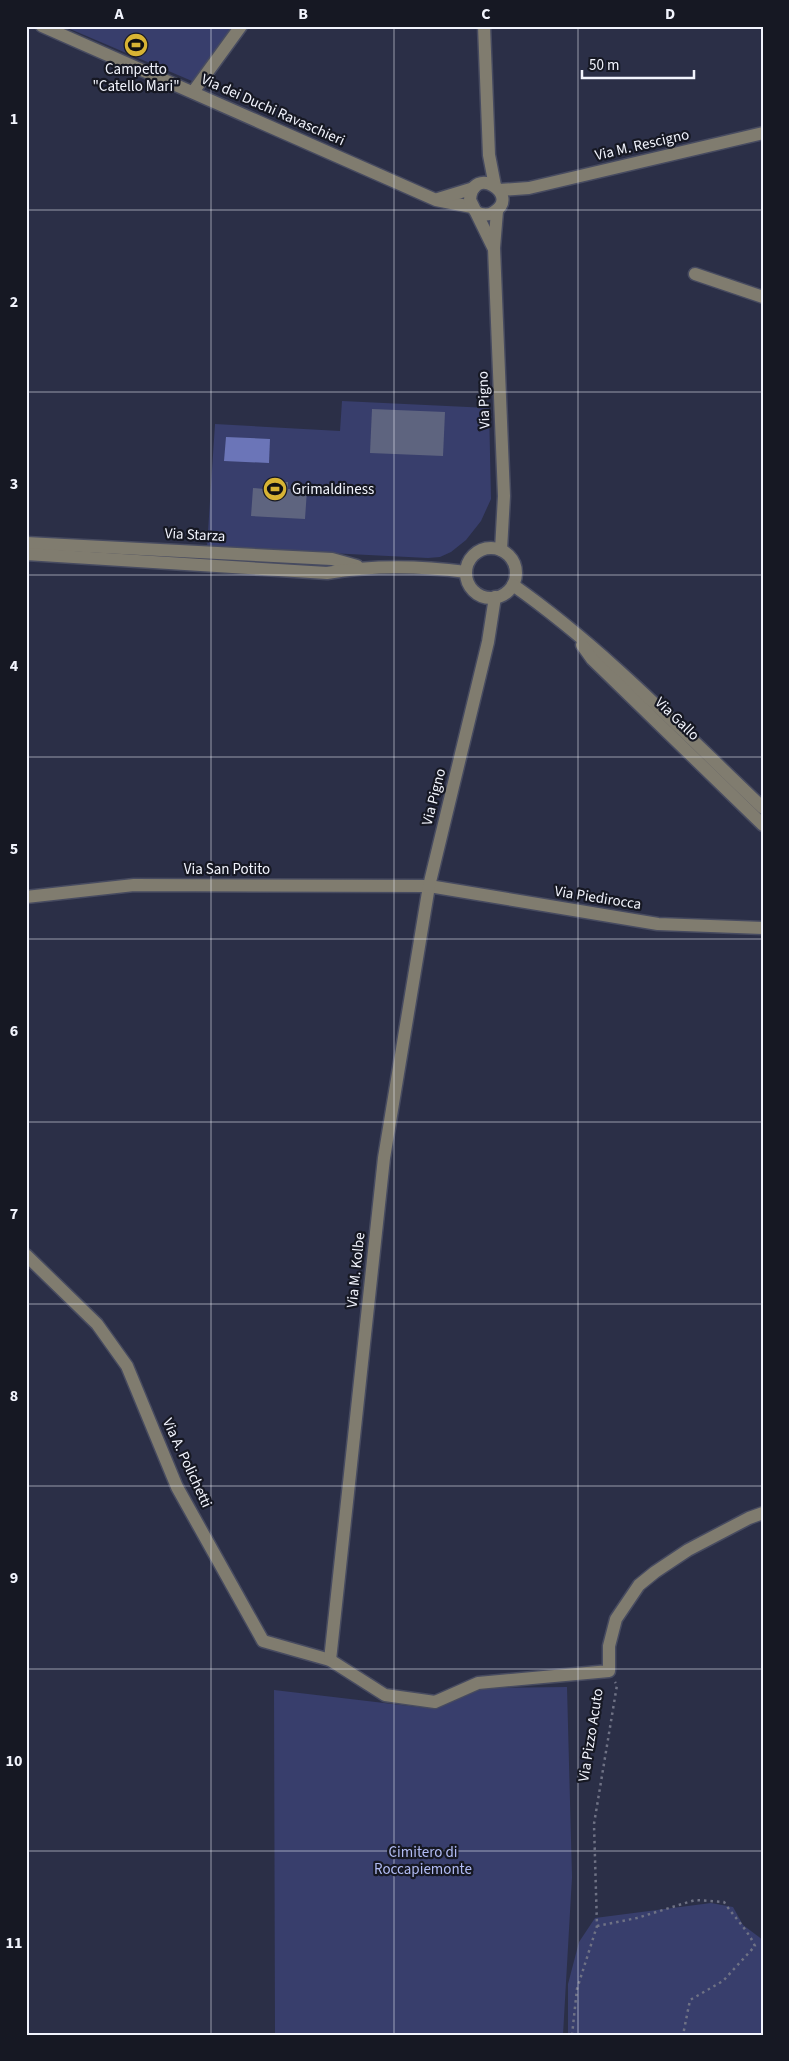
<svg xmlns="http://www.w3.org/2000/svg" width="789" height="2061" viewBox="0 0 789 2061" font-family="'Source Sans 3',sans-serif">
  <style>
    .green { fill: #383e6c }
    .water { fill: #6b75b8 }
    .building { fill: #5e647f }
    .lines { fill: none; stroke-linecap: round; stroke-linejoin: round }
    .minor-casing { stroke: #474b60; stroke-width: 15 }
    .path { stroke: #6f7285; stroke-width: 2.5; stroke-dasharray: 2.5 4; stroke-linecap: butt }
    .minor { stroke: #807c6f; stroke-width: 12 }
    .grid { fill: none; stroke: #f2f4fd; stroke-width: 1; stroke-opacity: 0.55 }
    .labels { text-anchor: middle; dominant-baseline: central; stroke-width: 4.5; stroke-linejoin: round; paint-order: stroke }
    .poi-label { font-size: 15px; fill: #f2f4fd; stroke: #161823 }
    .street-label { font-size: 15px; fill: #f2f4fd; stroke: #161823 }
    .park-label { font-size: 15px; fill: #b2bcf4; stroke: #161823 }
    .neatline { fill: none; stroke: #f2f4fd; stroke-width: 2 }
    .grid-label { font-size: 16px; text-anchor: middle; font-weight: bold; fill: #f2f4fd }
  </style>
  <rect width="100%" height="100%" fill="#2b2f47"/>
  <!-- green -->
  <g class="green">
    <path d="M63,26h167l2,12 -33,46z"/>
    <path d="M342,401l147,7 2,91 -10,22 -15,19 -15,12 -11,5 -12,1 -221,-11 8,-123 125,7z"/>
    <path d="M567,1687l5,190 -9,158h-288l-1,-345 161,19 45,-21z"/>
    <path d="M711,1903l22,4 10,18 20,15v95h-195v-51l11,-42 16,-24z"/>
  </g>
  <!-- water -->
  <path class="water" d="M226,437l44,2 -1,24 -45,-2z"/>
  <!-- building -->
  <g class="building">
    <path d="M372,409l73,3 -2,44 -73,-3z"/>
    <path d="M274,482h14v7l19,1 -2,29 -54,-3 2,-28 21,2z"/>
  </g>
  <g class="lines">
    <!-- minor casing -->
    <g class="minor-casing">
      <g id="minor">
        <path d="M42,26l394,174 36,7"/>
        <path d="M484,26l5,129 6,31"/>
        <path d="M193,92l48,-66"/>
        <path d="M499,190l30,-2 234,-55"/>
        <path d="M438,199l36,-11"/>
        <path d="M475,211c6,4 13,5 19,1 28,-17 -22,-49 -24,-12l23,47"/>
        <path d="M497,211l-3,37 10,248 -3,54"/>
        <path d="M695,274l68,23"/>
        <path d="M26,543l306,16 25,7"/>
        <circle cx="491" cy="573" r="25"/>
        <path d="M26,554l301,19c47,-8 93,-7 139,-1"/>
        <path d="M513,585c91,64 169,146 250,223"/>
        <path d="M582,645l10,14 171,166"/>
        <path d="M26,897l108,-12 295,1 229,38 105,4"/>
        <path d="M26,1255l71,69 30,42 50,121 86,154 67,19 55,35 50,7 43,-19 131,-12v-25l7,-27 23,-34 16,-13 33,-22 61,-32 14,-5"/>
        <path d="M330,1660l54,-502 45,-272 59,-244 7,-45"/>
      </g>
    </g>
    <!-- path -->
    <g class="path">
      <path d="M597,1926l40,-8 58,-18 29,2c10,15 23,27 31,44l-32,35 -33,19 -7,35"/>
      <path d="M572,2035l5,-46 20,-63 -3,-102 23,-139 -2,-3"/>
    </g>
    <!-- minor -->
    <use href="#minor" class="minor"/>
  </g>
  <!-- grid -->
  <path class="grid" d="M211,26v2009M394,26v2009M578,26v2009M26,210h737M26,392h737M26,575h737M26,757h737M26,939h737M26,1122h737M26,1304h737M26,1486h737M26,1669h737M26,1851h737"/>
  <!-- icons -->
  <defs>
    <g id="stadium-disc" transform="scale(1.25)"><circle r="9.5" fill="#d8b434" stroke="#161823"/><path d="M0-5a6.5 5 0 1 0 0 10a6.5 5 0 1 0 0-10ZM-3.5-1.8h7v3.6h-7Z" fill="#111"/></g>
  </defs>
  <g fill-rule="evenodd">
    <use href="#stadium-disc" x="136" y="45"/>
    <use href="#stadium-disc" x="275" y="489"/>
  </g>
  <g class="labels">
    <!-- poi labels -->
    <g class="poi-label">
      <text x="136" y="69">Campetto<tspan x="136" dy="17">"Catello Mari"</tspan></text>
      <text x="292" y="489" text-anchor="start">Grimaldiness</text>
    </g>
    <!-- street labels -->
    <g class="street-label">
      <text transform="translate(273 110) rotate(24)">Via dei Duchi Ravaschieri</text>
      <text transform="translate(642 145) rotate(-13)">Via M. Rescigno</text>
      <text transform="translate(484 400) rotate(-92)">Via Pigno</text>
      <text transform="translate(195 535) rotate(3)">Via Starza</text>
      <text transform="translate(677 719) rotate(44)">Via Gallo</text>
      <text transform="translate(434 797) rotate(-76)">Via Pigno</text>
      <text x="227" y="869">Via San Potito</text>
      <text transform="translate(598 898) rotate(9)">Via Piedirocca</text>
      <text transform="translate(356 1270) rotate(-84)">Via M. Kolbe</text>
      <text transform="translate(187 1463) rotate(65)">Via A. Polichetti</text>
      <text transform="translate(591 1735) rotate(-81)">Via Pizzo Acuto</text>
    </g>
    <!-- park labels -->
    <g class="park-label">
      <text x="423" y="1852">Cimitero di<tspan x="423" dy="17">Roccapiemonte</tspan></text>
    </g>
  </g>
  <!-- border -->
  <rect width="789" height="2061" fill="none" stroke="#161823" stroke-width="55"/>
  <!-- scale -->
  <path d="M582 70v8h112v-8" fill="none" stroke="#f2f4fd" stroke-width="2.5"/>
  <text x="589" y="70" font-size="15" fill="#f2f4fd" stroke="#161823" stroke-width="4" paint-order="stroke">50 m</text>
  <rect x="28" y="28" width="734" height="2006" class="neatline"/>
  <g class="grid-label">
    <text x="119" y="19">A</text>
    <text x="303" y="19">B</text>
    <text x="486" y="19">C</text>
    <text x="670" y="19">D</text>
    <text x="14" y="124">1</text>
    <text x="14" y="307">2</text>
    <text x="14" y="489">3</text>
    <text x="14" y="671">4</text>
    <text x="14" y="854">5</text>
    <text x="14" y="1036">6</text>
    <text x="14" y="1219">7</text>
    <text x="14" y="1401">8</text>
    <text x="14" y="1583">9</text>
    <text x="14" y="1766">10</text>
    <text x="14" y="1948">11</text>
  </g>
</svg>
